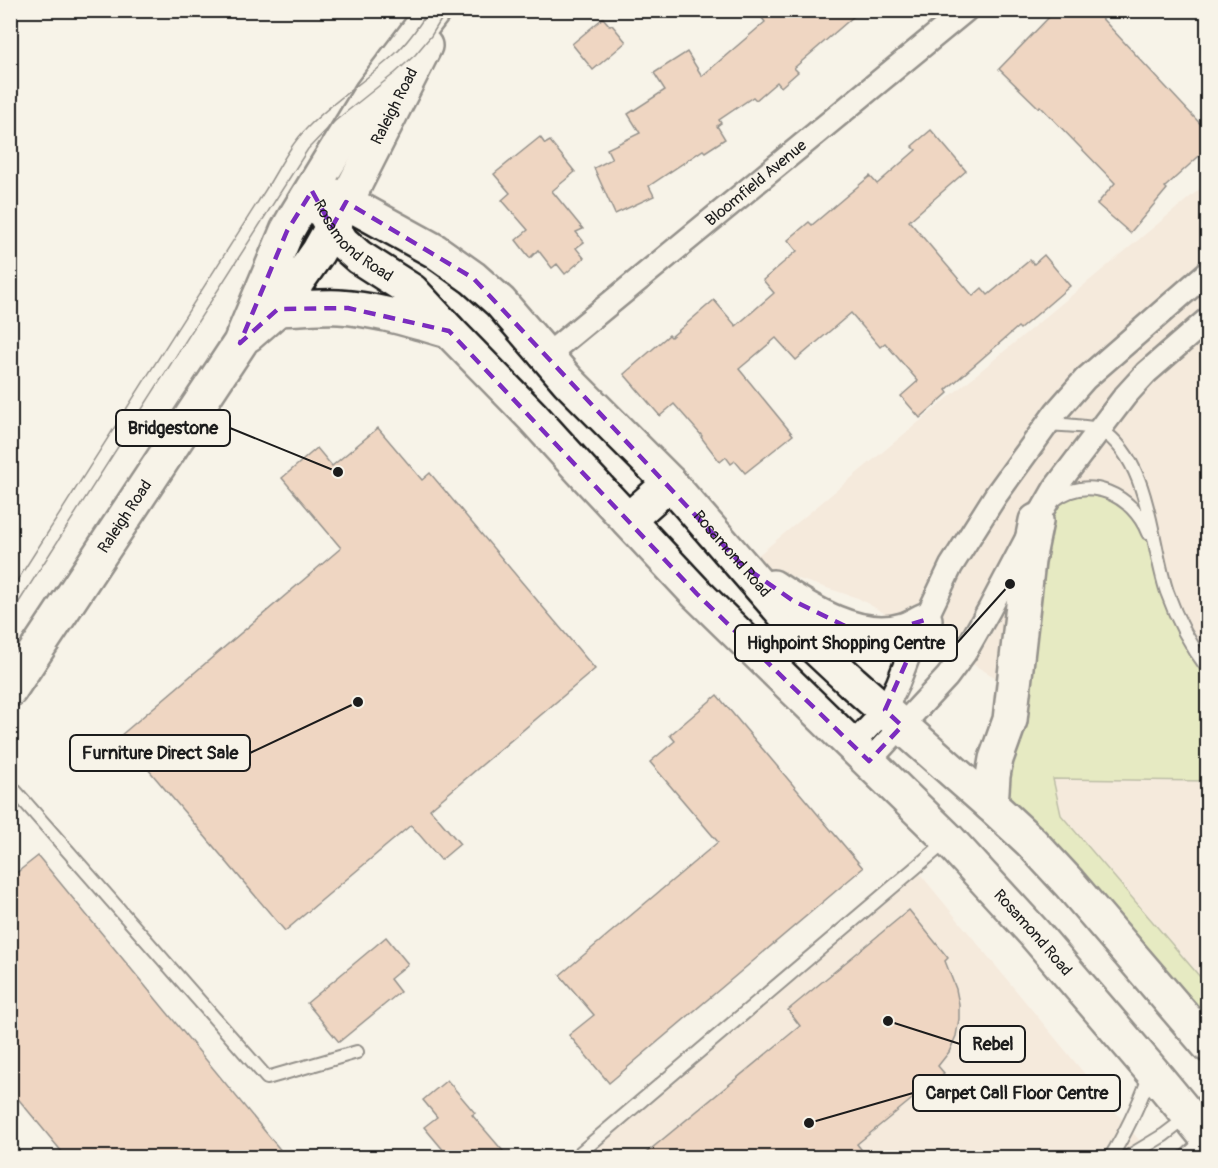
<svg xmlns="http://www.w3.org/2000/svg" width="1218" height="1168" viewBox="0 0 1218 1168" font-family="Pangolin,sans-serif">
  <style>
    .built { fill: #f1e0cf }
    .green { fill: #d1e094; stroke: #767e58; stroke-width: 1.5 }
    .building { fill: #e4b495; stroke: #1c1c1c; stroke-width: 1.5 }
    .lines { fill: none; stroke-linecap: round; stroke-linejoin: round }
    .lane-casing { stroke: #1c1c1c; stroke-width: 16 }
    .street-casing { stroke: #1c1c1c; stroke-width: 27 }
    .secondary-casing { stroke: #1c1c1c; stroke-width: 38 }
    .primary-casing { stroke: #1c1c1c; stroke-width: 38 }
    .lane { stroke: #f7f3e8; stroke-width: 12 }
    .street { stroke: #f7f3e8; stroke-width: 22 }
    .secondary { stroke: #f7f3e8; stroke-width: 33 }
    .primary { stroke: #f7f3e8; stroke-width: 33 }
    .tram { stroke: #1c1c1c; stroke-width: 1.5 }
    .marked { fill: none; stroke: #7b2cbf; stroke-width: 4.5; stroke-dasharray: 12 8; stroke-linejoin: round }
    .labels { text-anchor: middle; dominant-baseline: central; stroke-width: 4.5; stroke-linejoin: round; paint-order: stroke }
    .street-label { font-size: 16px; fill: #1c1c1c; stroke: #f7f3e8 }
    .leader { fill: none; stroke: #1c1c1c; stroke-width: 2 }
    .callout-dot { fill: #1c1c1c; stroke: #f7f3e8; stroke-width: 2 }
    .callout { fill: #f7f3e8; stroke: #1c1c1c; stroke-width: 2 }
    .callout-label { font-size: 18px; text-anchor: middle; font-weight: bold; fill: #1c1c1c }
  </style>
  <rect width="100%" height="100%" fill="#f7f3e8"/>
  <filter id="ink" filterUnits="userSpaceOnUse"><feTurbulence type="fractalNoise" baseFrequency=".0167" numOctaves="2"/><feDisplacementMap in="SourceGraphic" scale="12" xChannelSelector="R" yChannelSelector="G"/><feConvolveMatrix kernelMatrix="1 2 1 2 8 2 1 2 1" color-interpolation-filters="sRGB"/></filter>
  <g filter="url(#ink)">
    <!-- built -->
    <g class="built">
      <path d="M1207,183v810l-171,-181 2,-110 -180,-104 -91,-29 -11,-12z"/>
      <path d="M916,869l237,288 -588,1z"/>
    </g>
    <!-- green -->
    <path class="green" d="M1104,490l42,36 21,65 40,72v118l-154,-2 8,36 146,170v60l-176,-203 -38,-66 35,-215 32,-66z"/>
    <!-- building -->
    <g class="building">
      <path d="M756,10h105l-67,58 4,4 -17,15 -4,-5 -21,18 -3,-3 -34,23 2,3 -4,3 8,13 -20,13 -2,-2 -54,36 5,10 -39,18 -21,-46 18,-9 -5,-10 33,-16 -12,-19 37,-24 -11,-17 33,-21 15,24 63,-54z"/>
      <path d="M1056,10h38l114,122v16l-43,39 2,2 -37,44 -33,-29 18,-21 -75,-77 -1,2 -40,-39z"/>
      <path d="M603,18l7,8 2,-1 14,17 -33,28 -21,-26z"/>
      <path d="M931,130l35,41 -57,50 64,75 9,-8 6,7 42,-35 4,4 10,-9 26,31 -50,43 -2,-2 -72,63 2,3 -28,25 -19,-22 17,-15 -33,-38 -5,4 -29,-34 -55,47 -20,-22 -37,31 54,66 -48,38 -10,-12 -4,3 -5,-7 -6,5 -19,-25 1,-1 -28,-32 -14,12 -36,-42 45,-39 2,2 43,-37 22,26 38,-33 -11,-13 34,-29 -9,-11 21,-18 3,3 58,-49 7,8 39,-34 -4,-4z"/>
      <path d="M540,137l5,7 5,-3 25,31 -23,19 31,38 -7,3 8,10 -8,6 8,10 -19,16 -8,-10 -5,4 -14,-18 -8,8 -14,-18 12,-10 -26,-30 8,-7 -16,-19z"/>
      <path d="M378,428l44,52 8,-7 165,196 -165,140 30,35 -19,16 -30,-35 -126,106 -165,-195 221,-188 -59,-70 35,-30 15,18z"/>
      <path d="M717,695l146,173 -254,215 -40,-48 25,-20 -34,-40 158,-133 -68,-80 25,-21 -5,-6z"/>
      <path d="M38,856l249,302h-220l-57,-69v-211z"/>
      <path d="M909,910l39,48 -3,3 11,28 3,15v15l-3,17 -7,16 -11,14 6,7 -87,71 11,14h-228l160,-132 -12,-16z"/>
      <path d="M386,937l22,27 -18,15 10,13 -61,50 -32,-39z"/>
      <path d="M447,1080l28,33 -3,2 37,43h-59l-26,-31 13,-10 -14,-17z"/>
    </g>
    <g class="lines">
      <!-- lane casing -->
      <g class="lane-casing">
        <g id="lane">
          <path d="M1047,424c11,1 47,2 54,6 50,32 49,112 66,162 10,28 23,53 41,77"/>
          <path d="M1053,501c35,-28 80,-6 95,32"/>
          <path d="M10,785l257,293 90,-26"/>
          <path d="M574,1158l374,-318"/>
          <path d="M1110,1158c17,-27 29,-54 40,-83"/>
          <path d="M1126,1158l38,-23 25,-19 19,-9"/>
          <path d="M1184,1158l23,-21"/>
        </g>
      </g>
      <!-- street casing -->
      <g class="street-casing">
        <g id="street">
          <path id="s1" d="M546,356l420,-346"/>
          <path d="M852,745l33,-35 13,-27 12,-31 41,-86 45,-71 60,-83 29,-33 123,-107"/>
          <path d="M869,761l78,-84 17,-23 25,-44 47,-89 19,-33 70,-92 21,-23 62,-54"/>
        </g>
      </g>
      <!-- secondary casing -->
      <g class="secondary-casing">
        <g id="secondary">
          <path id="s2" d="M312,191l20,36 10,15 17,15 53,34 37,40 83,85 49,54 116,124 251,245 86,94 117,137 57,69"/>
          <path id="s3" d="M319,192l16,4 11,6 89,49 38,27 27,24 68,79 102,102 135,155 47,44 139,123 40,37 38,41 139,162"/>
          <path d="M278,309c20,0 41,-3 61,-2 37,2 74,14 110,24"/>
          <path d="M628,520l42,-37"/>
          <path d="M773,587c35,24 86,56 130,43 8,-2 15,-7 22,-10"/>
          <path d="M991,805l2,-29 3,-17 14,-39 18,-159 8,-40"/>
        </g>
      </g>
      <!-- primary casing -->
      <g class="primary-casing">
        <g id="primary">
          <path id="s4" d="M248,335l30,-26 40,-57 28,-50 79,-156"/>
          <path id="s5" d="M10,690l230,-347 47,-112 8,-14 76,-124 63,-83"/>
        </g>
      </g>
      <!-- lane -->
      <use href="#lane" class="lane"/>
      <!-- street -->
      <use href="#street" class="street"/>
      <!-- secondary -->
      <use href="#secondary" class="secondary"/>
      <!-- primary -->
      <use href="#primary" class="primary"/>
      <!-- tram -->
      <g class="tram">
        <path d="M10,592l256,-403c13,-21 24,-44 41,-61 27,-28 60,-48 88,-74 14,-13 24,-28 34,-44"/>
        <path d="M10,616l298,-467 27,-28 60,-48 20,-18 16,-19 16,-26"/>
      </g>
    </g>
  </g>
  <!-- marked area -->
  <path d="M0 0H1218V1168H0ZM312,191l20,36 14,-25 127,76 269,287 50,35 53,26 41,6 39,-12 -40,90 17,16 -33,35 -172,-167 -248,-263 -101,-23 -70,1 -38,34 47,-112z" fill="#f7f3e8" fill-opacity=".55" fill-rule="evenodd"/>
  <path class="marked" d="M312,191l20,36 14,-25 127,76 269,287 50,35 53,26 41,6 39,-12 -40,90 17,16 -33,35 -172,-167 -248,-263 -101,-23 -70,1 -38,34 47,-112z"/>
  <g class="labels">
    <!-- street labels -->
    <g class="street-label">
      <text stroke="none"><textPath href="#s4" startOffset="274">Raleigh Road</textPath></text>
      <text stroke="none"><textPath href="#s1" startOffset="272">Bloomfield Avenue</textPath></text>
      <text stroke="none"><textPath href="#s2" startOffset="66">Rosamond Road</textPath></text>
      <text stroke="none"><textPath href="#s5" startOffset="208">Raleigh Road</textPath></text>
      <text stroke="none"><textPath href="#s3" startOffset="556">Rosamond Road</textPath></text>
      <text stroke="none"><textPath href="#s2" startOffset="1038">Rosamond Road</textPath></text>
    </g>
  </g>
  <!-- callouts -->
  <path class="leader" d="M338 472L230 428M1010 584L957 643M358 702L250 753M888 1021L960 1044M809 1123L913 1093"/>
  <g class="callout-dot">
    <circle cx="338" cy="472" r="6"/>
    <circle cx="1010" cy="584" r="6"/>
    <circle cx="358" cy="702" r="6"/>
    <circle cx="888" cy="1021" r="6"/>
    <circle cx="809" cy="1123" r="6"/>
  </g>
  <g class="callout">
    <rect x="116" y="410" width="114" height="36" rx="6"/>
    <rect x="735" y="625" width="222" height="36" rx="6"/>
    <rect x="70" y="735" width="180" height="36" rx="6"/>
    <rect x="960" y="1026" width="65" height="36" rx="6"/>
    <rect x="913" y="1075" width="207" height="36" rx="6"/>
  </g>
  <g class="callout-label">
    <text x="173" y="434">Bridgestone</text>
    <text x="846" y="649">Highpoint Shopping Centre</text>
    <text x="160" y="759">Furniture Direct Sale</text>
    <text x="993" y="1050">Rebel</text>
    <text x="1017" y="1099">Carpet Call Floor Centre</text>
  </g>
  <!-- margin -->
  <rect width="1218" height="1168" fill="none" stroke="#f7f3e8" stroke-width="36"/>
  <rect x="18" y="18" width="1182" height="1132" fill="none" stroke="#1c1c1c" stroke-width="2" filter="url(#ink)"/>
</svg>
